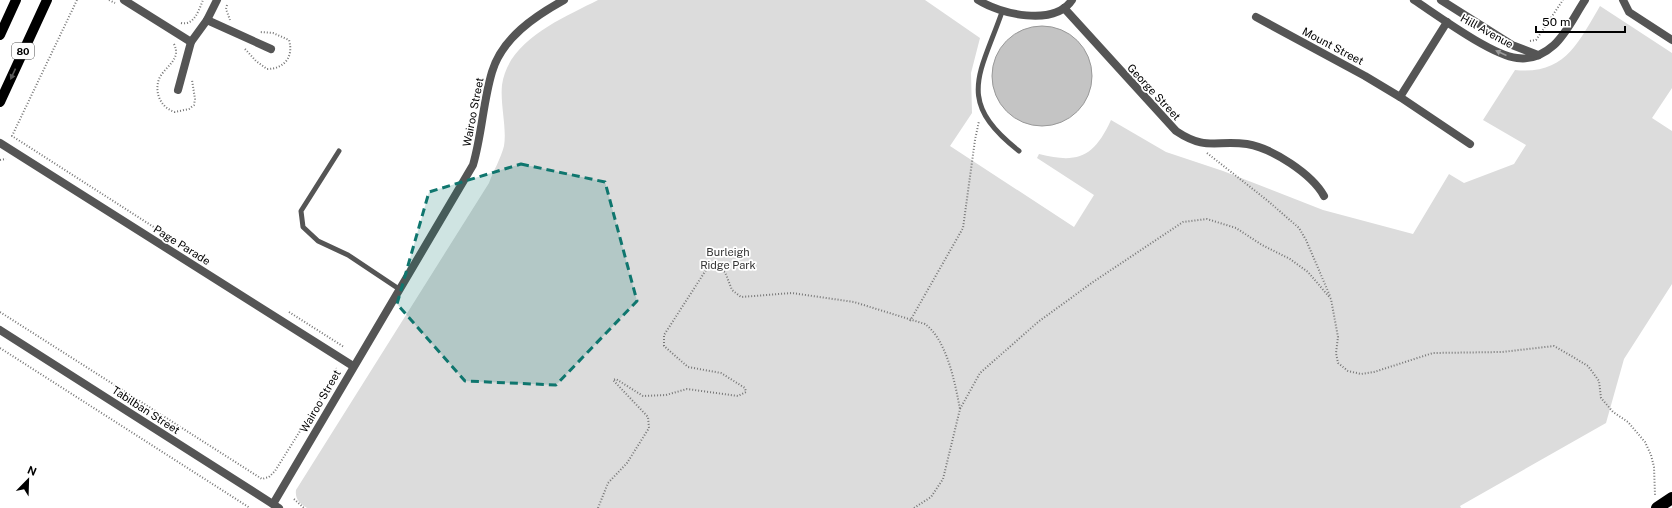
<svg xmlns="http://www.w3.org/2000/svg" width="1672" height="508" viewBox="0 0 1672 508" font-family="'Public Sans',sans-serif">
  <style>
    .green { fill: #dcdcdc }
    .building { fill: #c4c4c4; stroke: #999 }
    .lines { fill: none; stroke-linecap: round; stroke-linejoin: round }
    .path { stroke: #777; stroke-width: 2; stroke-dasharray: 1 2; stroke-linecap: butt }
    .lane { stroke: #555; stroke-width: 5 }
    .street { stroke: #555; stroke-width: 8 }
    .primary { stroke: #000; stroke-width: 10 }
    .highway { stroke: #000; stroke-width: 12 }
    .oneway { fill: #999 }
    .oneway2 { fill: #595959 }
    .marked { fill: #0f766e; fill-opacity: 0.2; stroke: #0f766e; stroke-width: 3; stroke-dasharray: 8 5; stroke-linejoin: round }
    .labels { text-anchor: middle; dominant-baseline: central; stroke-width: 3.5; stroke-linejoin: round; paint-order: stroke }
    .shield { fill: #fff; stroke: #4c4c4c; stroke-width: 1 }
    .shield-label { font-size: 10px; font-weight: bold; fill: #000 }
    .street-label { font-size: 11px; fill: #000; stroke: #fff }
    .park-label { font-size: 11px; fill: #333; stroke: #fff }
  </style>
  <rect width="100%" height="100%" fill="#fff"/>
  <!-- green -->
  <path class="green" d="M598,0h327l55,38 -9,35 1,40 -22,33 124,81 20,-32 -57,-37 2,-4c39,10 55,3 72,-34l55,32 57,19 100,39 90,24 36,-60 15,9 50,-19 12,-19 -43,-25 32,-50c50,5 63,-27 85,-64l72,47v35l-20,30 20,13v153l-48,75 -18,64 -146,83 1,2h-1154c-8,-5 -12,-9 -11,-18l193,-307c4,-11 12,-25 15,-37 3,-18 -4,-42 -2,-61 6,-45 61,-67 96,-85z"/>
  <!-- building -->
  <circle class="building" cx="1042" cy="76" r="50"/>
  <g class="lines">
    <!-- path -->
    <g class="path">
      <path d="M77,0l-65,136 165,106"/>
      <path d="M109,0l6,3"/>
      <path d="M227,5l-1,4 4,11"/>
      <path d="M181,23c13,3 18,-13 22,-23"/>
      <path d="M1530,41l6,-1 27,-40"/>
      <path d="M174,44c8,16 -10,23 -15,35 -5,14 2,29 16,33l14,-3 5,-4 1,-6 -3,-19"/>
      <path d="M245,49l11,12 11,8c17,0 27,-12 22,-29l-16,-7 -13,-1"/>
      <path d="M1207,153l61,48 31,27 7,12 24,56"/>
      <path d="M0,160l6,-1"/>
      <path d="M0,312l262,167 7,-2 6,-6 62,-99 -1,-4"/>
      <path d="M289,312l55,35"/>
      <path d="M910,321l53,-93 12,-88 4,-19"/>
      <path d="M0,348l250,160"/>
      <path d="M294,499l10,9"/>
      <path d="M598,508l10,-25 19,-20 22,-35 -1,-11 -35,-37 3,-1 27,17 23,-1 21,-6 51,7 8,-4 -1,-4 -24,-15 -33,-6 -24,-21v-11l42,-65 9,-3 10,5 7,18 9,7 51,-4 62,9 71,22c22,16 30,59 35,85"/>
      <path d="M914,508l17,-11 12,-18 17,-70 20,-36 58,-51 55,-40 90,-60 24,-3 29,9 26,17 28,14 18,13 23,27 7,38 -2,16 2,10 10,8 13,3 13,-2 59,-19 69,-1 52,-6 19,11 15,9 11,15 2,17 12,14 15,10 17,20 6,13 3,12 1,28"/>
    </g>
    <!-- lane -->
    <g class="lane">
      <path d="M1002,12c-22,63 -47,89 17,139"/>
      <path d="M339,151l-38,60 2,16 15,14 30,14 51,34"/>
    </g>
    <!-- street -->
    <g class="street">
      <path d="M124,0l67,42"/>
      <path d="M978,0c22,14 76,27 94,0"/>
      <path d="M1414,0c23,15 77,55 103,58 14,2 27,-4 37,-13 13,-12 21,-30 31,-45"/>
      <path d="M1441,0l71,45 26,10"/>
      <path d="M1623,0l6,12 43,28"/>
      <path d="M1064,8l112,123c30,20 39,9 71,13 25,4 65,30 77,52"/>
      <path d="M1256,17l109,59 35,21 47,-75"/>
      <path d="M207,20l64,29"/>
      <path d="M178,90l13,-48 16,-22 10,-20"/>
      <path d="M1400,97l70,47"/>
      <path d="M0,143l353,223"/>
      <path d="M0,330l279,178"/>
      <path d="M273,504l200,-339c9,-31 10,-63 19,-93 10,-34 43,-56 72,-72"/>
    </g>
    <!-- primary -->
    <g class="primary">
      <path d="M0,35l16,-35"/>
      <path d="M0,102l47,-102"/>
    </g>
    <!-- highway -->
    <path class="highway" d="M1657,508l15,-10"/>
  </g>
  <!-- one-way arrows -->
  <defs><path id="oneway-solid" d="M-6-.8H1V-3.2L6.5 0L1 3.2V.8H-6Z"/></defs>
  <use class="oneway" href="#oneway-solid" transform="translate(1501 53) rotate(-156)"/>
  <use class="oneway2" href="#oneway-solid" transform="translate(13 74) rotate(115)"/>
  <!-- marked area -->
  <path class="marked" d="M521,164l84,18 32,119 -81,84 -91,-4 -68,-77 32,-112z"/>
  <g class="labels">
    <!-- shield labels -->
    <rect class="shield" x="12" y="43" width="22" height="16" rx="3"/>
    <g class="shield-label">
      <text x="23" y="51">80</text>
    </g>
    <!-- street labels -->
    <g class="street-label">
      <text transform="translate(1487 31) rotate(29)">Hill Avenue</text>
      <text transform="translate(1333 46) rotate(28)">Mount Street</text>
      <text transform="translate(1154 92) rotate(47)">George Street</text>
      <text transform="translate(473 112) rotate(-79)">Wairoo Street</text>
      <text transform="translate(182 245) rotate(32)">Page Parade</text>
      <text transform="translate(320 401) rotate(-60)">Wairoo Street</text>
      <text transform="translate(146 410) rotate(33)">Tabilban Street</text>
    </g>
    <!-- park labels -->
    <g class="park-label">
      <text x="728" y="252">Burleigh<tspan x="728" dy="13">Ridge Park</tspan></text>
    </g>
  </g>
  <!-- north arrow -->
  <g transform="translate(28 480) rotate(23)" stroke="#ffffff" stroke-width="3" paint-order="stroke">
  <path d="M0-3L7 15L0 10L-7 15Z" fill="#000000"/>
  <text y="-6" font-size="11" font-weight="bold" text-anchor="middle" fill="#000000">N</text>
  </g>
  <!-- scale -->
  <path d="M1536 26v6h89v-6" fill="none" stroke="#000000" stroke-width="2"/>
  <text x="1542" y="26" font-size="12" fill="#000000" stroke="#ffffff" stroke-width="3" paint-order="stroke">50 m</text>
</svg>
